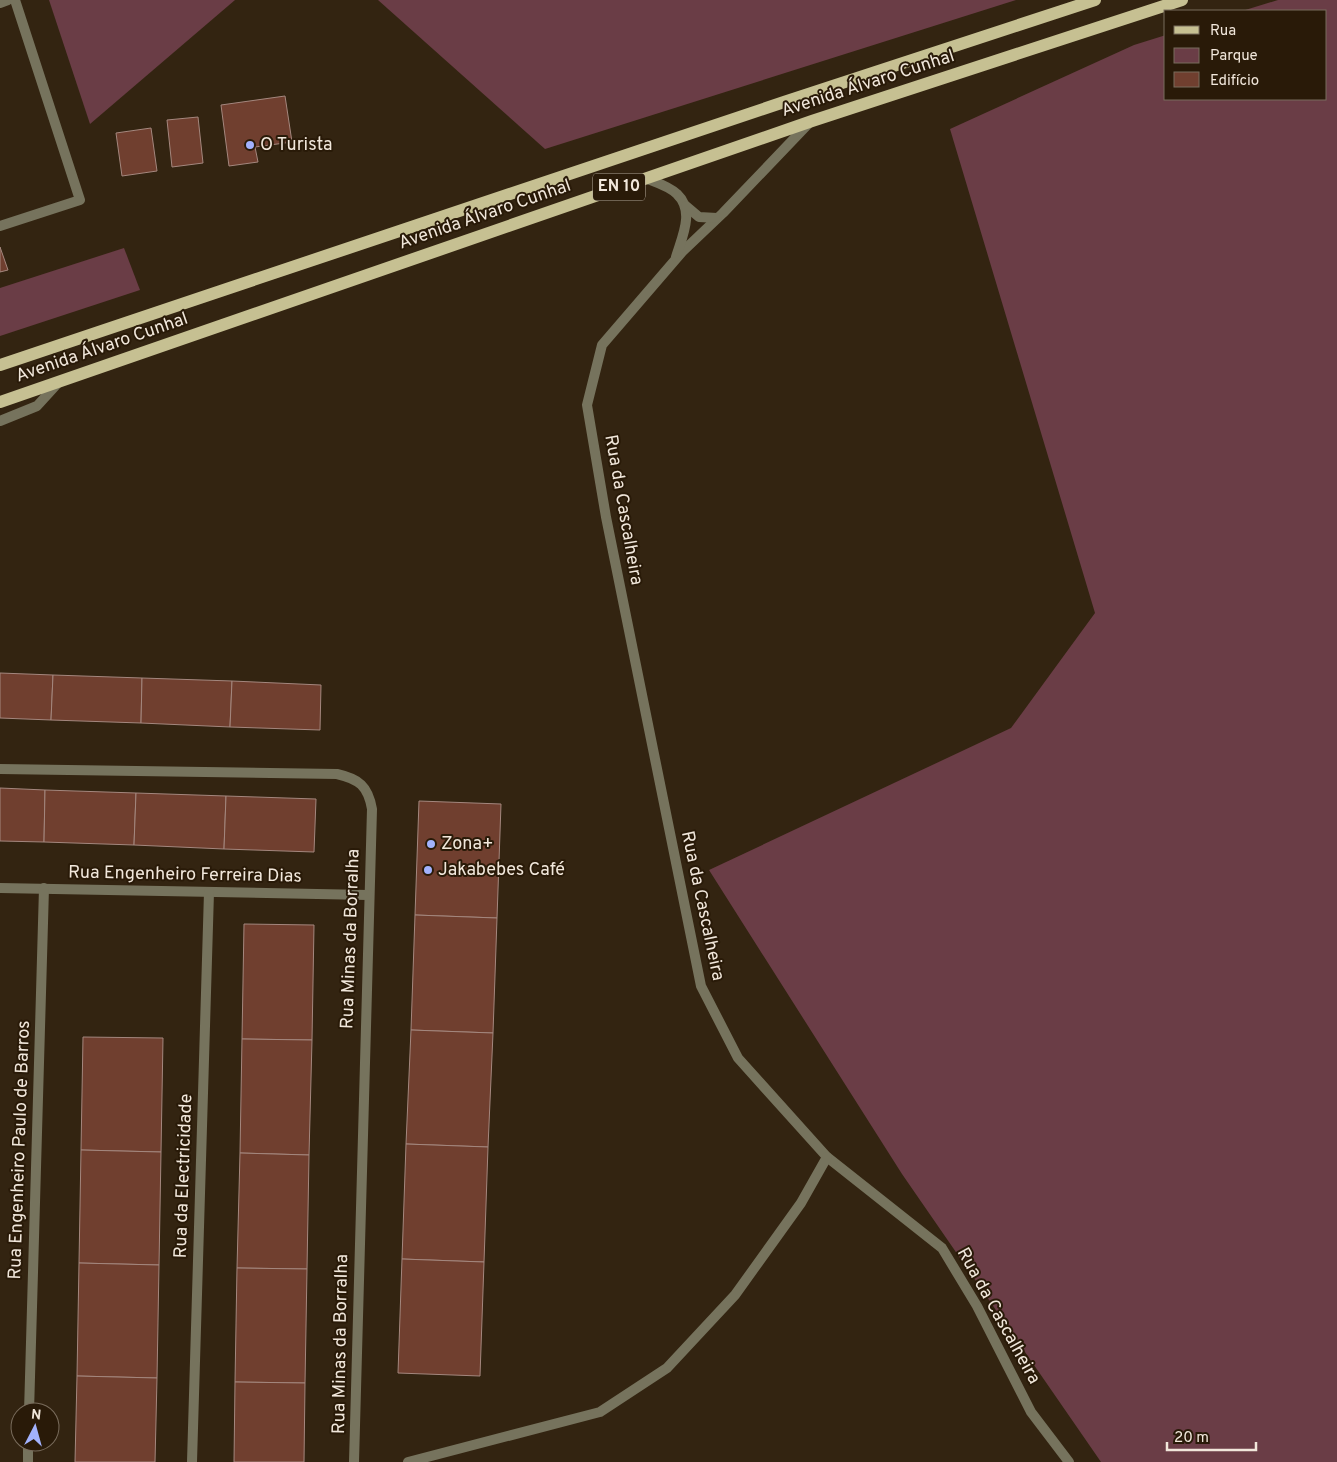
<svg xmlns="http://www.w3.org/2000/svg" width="1337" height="1462" viewBox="0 0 1337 1462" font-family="Overpass,sans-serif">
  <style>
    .green { fill: #6a3d46 }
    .building { fill: #703f2f; stroke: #a4877e }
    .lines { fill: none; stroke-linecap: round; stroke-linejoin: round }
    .lane { stroke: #76735d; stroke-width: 10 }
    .street { stroke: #76735d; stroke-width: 10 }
    .primary { stroke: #c6c092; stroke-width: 12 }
    .poi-dot { fill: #a2b2fd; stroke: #291a08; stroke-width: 2 }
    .labels { text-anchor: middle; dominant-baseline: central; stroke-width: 4; stroke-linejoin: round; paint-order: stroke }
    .shield { fill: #291a08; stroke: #b5aa9c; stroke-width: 1 }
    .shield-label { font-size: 16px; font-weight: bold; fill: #f1e7db }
    .street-label { font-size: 18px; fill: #f1e7db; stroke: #291a08 }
    .poi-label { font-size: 18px; fill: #f1e7db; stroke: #291a08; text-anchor: start }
  </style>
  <rect width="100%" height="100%" fill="#332411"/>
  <!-- green -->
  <g class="green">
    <path d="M49,0h186l-145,124z"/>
    <path d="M378,0h638l-471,149z"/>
    <path d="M1278,0h59v1462h-236l-199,-288 -193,-304 302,-142 84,-115 -145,-484 184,-84 32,-10v64h160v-88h-84z"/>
    <path d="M124,248l16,42 -140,46v-48z"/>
  </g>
  <!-- building -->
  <g class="building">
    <path d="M285,96l7,46 -37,5 3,15 -29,4 -8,-61z"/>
    <path d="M198,117l5,46 -31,4 -5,-47z"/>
    <path d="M151,128l6,43 -35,5 -6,-43z"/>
    <path d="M0,247l8,23 -8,2z"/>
    <path d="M0,673l53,2 -2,45 -51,-2z"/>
    <path d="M53,675l89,3 -1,45 -90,-3z"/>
    <path d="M142,678l90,3 -2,46 -89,-4z"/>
    <path d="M232,681l89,4 -1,45 -90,-3z"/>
    <path d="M0,788l45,2 -1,52 -44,-1z"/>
    <path d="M45,790l91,3 -2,52 -90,-3z"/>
    <path d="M136,793l90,3 -2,53 -90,-4z"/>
    <path d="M226,796l90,3 -2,53 -90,-3z"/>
    <path d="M419,801l82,3 -4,114 -82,-3z"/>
    <path d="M415,915l82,3 -4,115 -82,-3z"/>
    <path d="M244,924l70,1 -2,115 -70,-1z"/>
    <path d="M411,1030l82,3 -5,114 -82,-3z"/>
    <path d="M83,1037l80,1 -2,114 -80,-2z"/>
    <path d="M242,1039l70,1 -3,115 -69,-2z"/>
    <path d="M406,1144l82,3 -4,115 -82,-3z"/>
    <path d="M81,1150l80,2 -2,113 -80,-2z"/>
    <path d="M240,1153l69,2 -2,114 -70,-1z"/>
    <path d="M402,1259l82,3 -4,114 -82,-3z"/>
    <path d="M79,1263l80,2 -2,113 -80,-2z"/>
    <path d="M237,1268l70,1 -2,114 -70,-1z"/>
    <path d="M77,1376l80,2 -2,84h-80z"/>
    <path d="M235,1382l70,1 -1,79h-70z"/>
  </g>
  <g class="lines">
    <!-- lane -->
    <g class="lane">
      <path d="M0,3l8,-3"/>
      <path d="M0,226l80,-26 -65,-200"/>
      <path d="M0,421l37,-15 21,-23"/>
    </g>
    <!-- street -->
    <g class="street">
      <path d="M810,122l-87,91 -41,39 -80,93 -15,60 19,112 95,469 37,72 89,99 115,91 35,58 54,106 38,50"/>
      <path d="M645,178c10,4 24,8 32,16 18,17 5,43 -1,63"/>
      <path d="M686,206l13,11 18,1"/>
      <path d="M0,769l337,5c22,5 31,12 35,35l-18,653"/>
      <path d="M0,888l368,7"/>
      <path d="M29,1412l15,-524"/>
      <path d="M28,1462v-20"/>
      <path d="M192,1462l17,-570"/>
      <path d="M408,1462l192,-50 67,-44 68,-73 66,-92 26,-46"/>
    </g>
    <!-- primary -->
    <g class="primary">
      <path d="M0,365l784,-263 311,-102"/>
      <path d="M0,402l812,-281 370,-121"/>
    </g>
  </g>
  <!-- markers -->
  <g class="poi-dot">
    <circle cx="250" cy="145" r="5"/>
    <circle cx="431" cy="844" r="5"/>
    <circle cx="428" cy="870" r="5"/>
  </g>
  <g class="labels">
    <!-- shield labels -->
    <rect class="shield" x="593" y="173.5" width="52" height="27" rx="4"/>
    <g class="shield-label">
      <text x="619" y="187">EN 10</text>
    </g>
    <!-- street labels -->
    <g class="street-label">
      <text transform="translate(868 84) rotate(-18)">Avenida Álvaro Cunhal</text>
      <text transform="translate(485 215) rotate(-19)">Avenida Álvaro Cunhal</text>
      <text transform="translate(102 348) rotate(-19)">Avenida Álvaro Cunhal</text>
      <text transform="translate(623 510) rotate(80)">Rua da Cascalheira</text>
      <text transform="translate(185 875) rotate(1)">Rua Engenheiro Ferreira Dias</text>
      <text transform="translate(702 906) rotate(78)">Rua da Cascalheira</text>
      <text transform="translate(351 939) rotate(-88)">Rua Minas da Borralha</text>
      <text transform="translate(20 1150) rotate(-88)">Rua Engenheiro Paulo de Barros</text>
      <text transform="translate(184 1176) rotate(-88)">Rua da Electricidade</text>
      <text transform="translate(998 1316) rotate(61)">Rua da Cascalheira</text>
      <text transform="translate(341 1344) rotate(-89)">Rua Minas da Borralha</text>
    </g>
    <!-- poi labels -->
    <g class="poi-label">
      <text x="260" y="145">O Turista</text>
      <text x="441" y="844">Zona+</text>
      <text x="438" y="870">Jakabebes Café</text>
    </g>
  </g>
  <!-- legend -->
  <rect x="1164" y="10" width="162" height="90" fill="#291a08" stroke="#796c5c"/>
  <rect x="1174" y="26" width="25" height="8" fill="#c6c092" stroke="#796c5c"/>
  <text x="1210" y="35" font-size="15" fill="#f1e7db">Rua</text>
  <rect x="1174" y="48" width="25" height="15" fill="#6a3d46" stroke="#796c5c"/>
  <text x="1210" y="60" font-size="15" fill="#f1e7db">Parque</text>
  <rect x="1174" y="72" width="25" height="15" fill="#703f2f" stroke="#796c5c"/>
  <text x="1210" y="85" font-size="15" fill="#f1e7db">Edifício</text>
  <!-- north arrow -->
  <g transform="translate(35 1427) rotate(6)"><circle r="24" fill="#291a08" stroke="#796c5c"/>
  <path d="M0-4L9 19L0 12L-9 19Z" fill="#a2b2fd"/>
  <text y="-8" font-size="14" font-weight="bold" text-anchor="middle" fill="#f1e7db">N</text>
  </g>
  <!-- scale -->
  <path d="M1167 1442v8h89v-8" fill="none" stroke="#f1e7db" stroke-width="2.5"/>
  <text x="1174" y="1442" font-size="15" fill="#f1e7db" stroke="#291a08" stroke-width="4" paint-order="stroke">20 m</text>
</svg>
